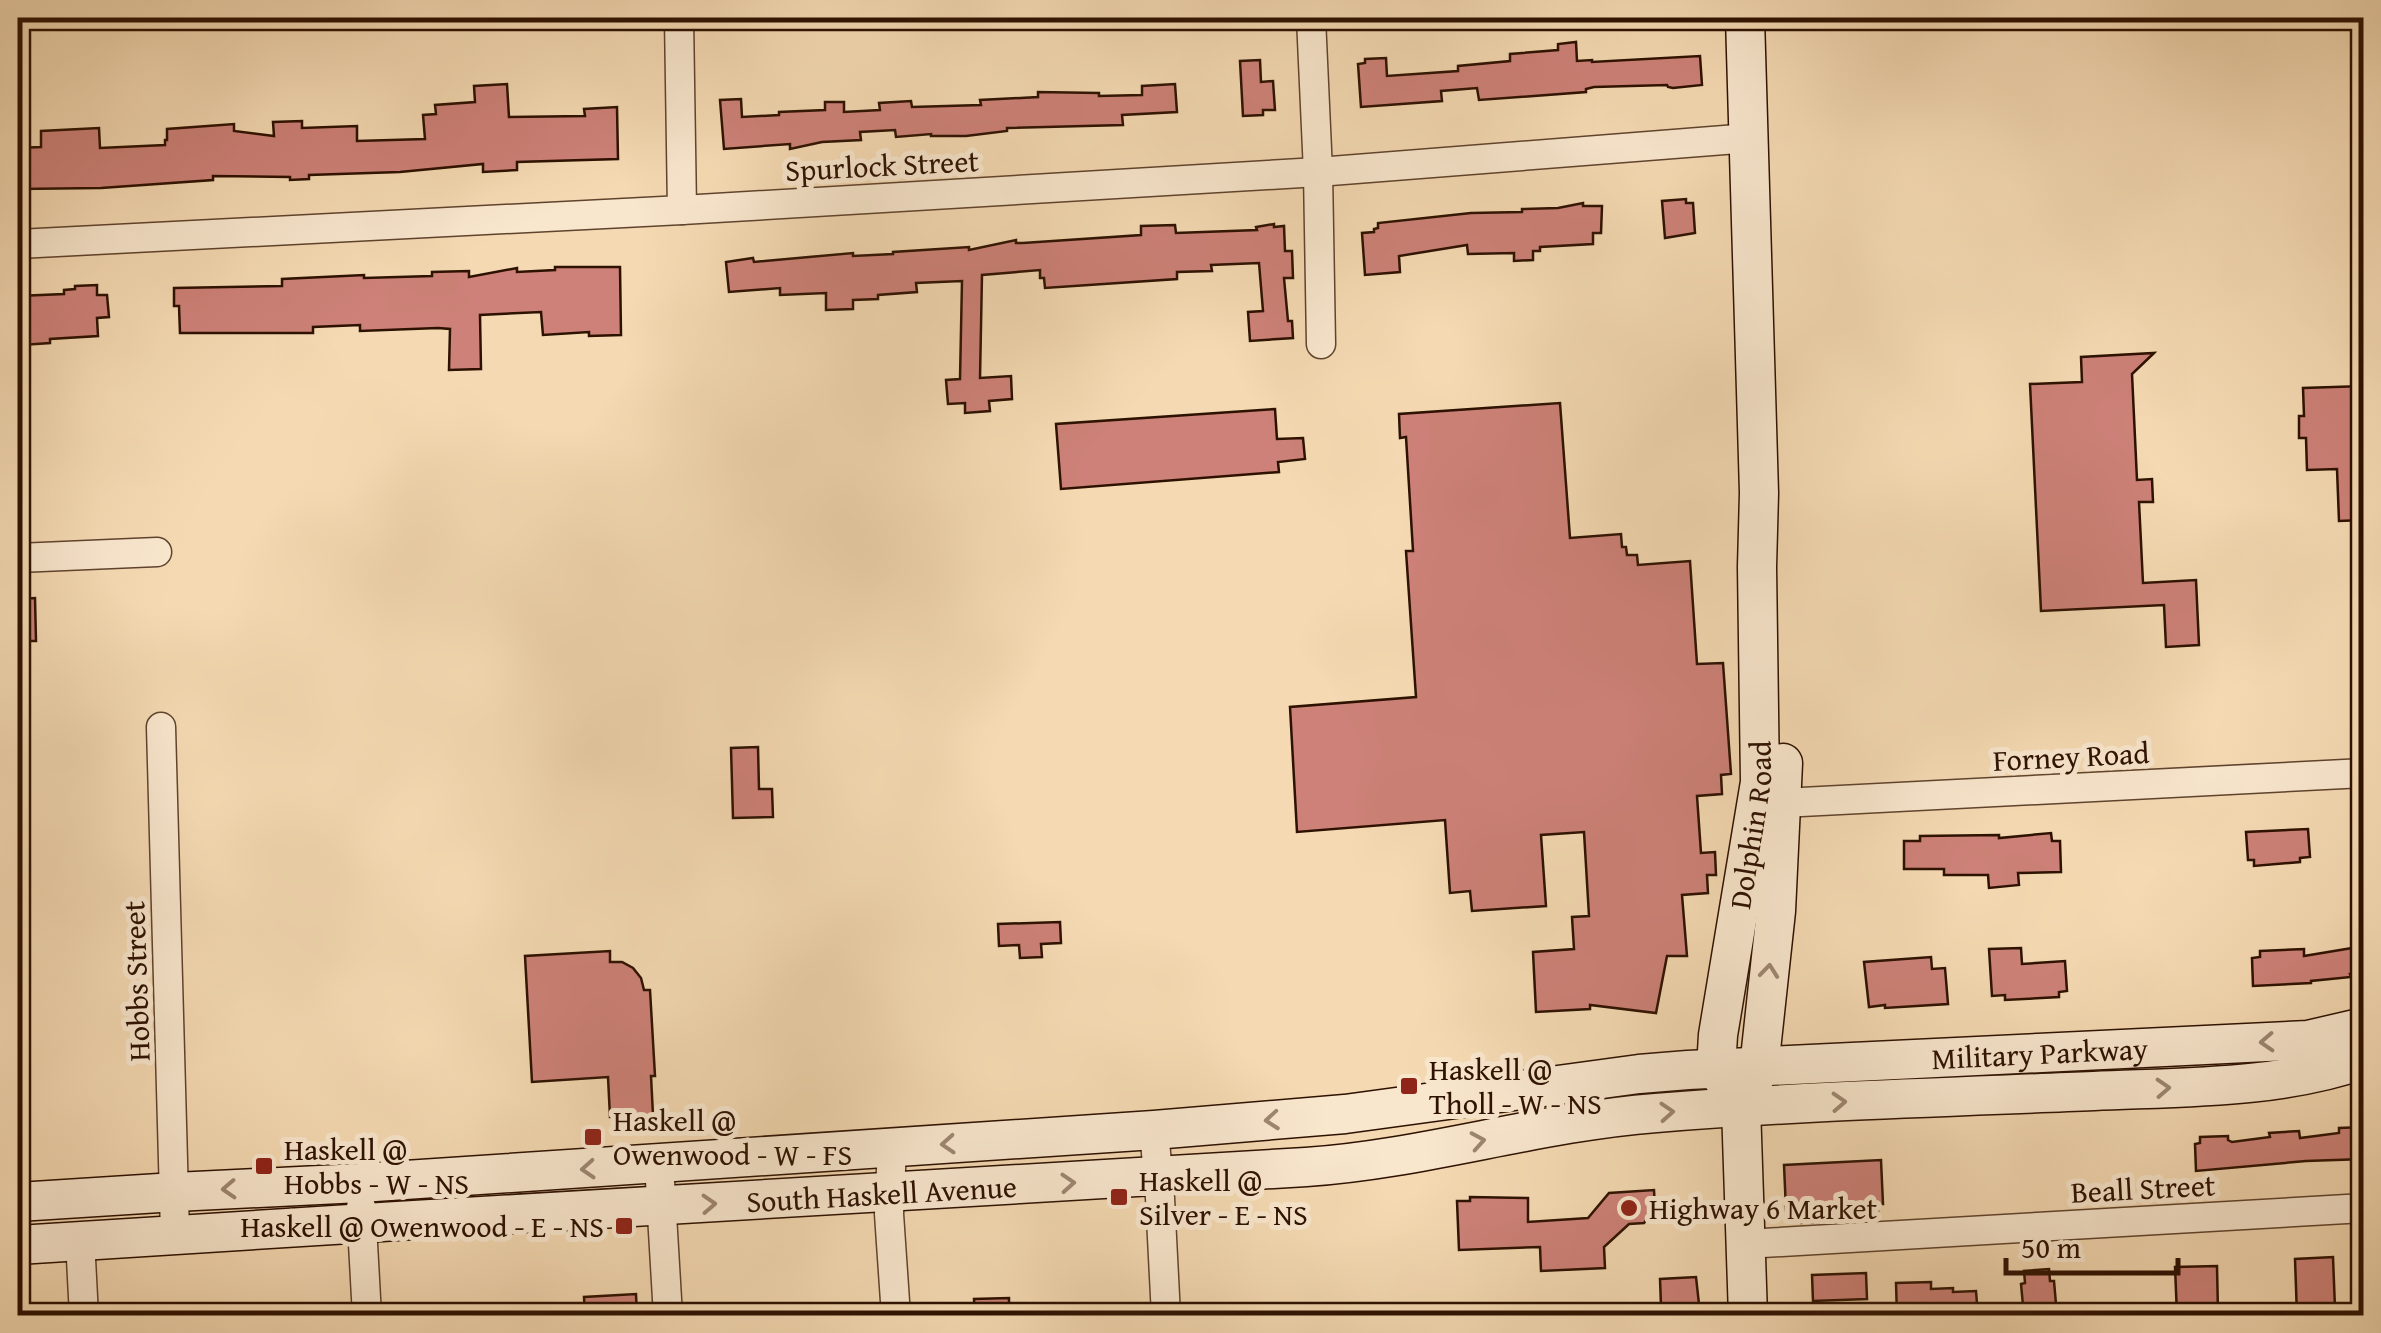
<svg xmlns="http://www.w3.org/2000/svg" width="2381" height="1333" viewBox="0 0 2381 1333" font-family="'Gentium Book Plus',serif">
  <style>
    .building { fill: #cd8178; stroke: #2d1101; stroke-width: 2.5 }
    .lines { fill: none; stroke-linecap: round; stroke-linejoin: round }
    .street-casing { stroke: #5f432d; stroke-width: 31 }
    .secondary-casing { stroke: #2d1101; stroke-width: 41 }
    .street { stroke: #f8e6cd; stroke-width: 28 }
    .secondary { stroke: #f8e6cd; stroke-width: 38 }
    .oneway { stroke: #9d8671 }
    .poi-dot { fill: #8f2418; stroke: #f8e6cd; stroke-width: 4 }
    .labels { text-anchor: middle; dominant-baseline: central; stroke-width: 10; stroke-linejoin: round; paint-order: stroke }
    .street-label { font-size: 30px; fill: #2d1101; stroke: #f8e6cd }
    .poi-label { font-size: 30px; fill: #2d1101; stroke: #f8e6cd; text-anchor: start }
  </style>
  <rect width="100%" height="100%" fill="#f4d9b2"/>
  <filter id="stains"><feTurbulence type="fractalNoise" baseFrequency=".002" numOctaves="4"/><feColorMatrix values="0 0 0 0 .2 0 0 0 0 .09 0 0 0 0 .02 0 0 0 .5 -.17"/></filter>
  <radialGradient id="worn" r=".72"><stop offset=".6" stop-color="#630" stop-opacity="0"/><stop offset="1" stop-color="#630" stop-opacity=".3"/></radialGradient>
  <!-- building -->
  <g class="building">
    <path d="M1576,42l1,19 15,-1v2l108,-6 2,29 -29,3 -5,-1 -1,-2 -73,2 -8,2v3l-107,8 -2,-12 -36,3 1,10 -81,6 -3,-43 7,-1v-4l21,-1 1,18 71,-5v-5l52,-5v-7l48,-4v-6z"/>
    <path d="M1260,60l1,22 12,-1 2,29h-12v5l-20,1 -3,-55z"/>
    <path d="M507,84l2,33 76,-1 -1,-7 33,-2 1,52 -101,3v8l-34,2v-8l-83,8 -91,3v4l-19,1v-3l-77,-1v4l-112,8 -83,1v-41l23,-1v-16l58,-3 1,20 65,-3v-5h2v-11l67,-5v7l40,5 -1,-14 29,-1v7l55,-2v15l68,-2 -2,-24 13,-1 -1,-9 40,-3 -1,-16z"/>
    <path d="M1175,84l2,28 -55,3 1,10 -116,3v3l-41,5h-35v-2l-35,3 -1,-7 -35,2 1,8 -39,2 -32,7v-5l-66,5 -4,-49 21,-1 1,18 37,-2v-3l46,-2v-8h19v10l36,-2 -1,-7 32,-2 1,6 69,-2 -1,-5 58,-3v-5l61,1v3l43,-1v-9z"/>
    <path d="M1686,199v4h7l2,30 -30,5 -3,-37z"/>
    <path d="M1583,203v3h19l-1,27h-8v11l-53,3v4h-7v9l-19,1v-8l-46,1 -1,-9 -68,11 1,16 -35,3 -3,-42 12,-1v-3l4,-1v-5l93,-10 51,-1v-3l36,-1z"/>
    <path d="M1274,224v3l10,-1 1,25h7l1,27h-9l4,43h4l1,17 -43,3 -2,-29 15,-1 -4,-48 -48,2 1,6 -35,1v7l-132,9 -1,-10h-4v-8l-58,5 -2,103 31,-2 1,23 -23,2 1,10 -25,2v-10l-17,1 -2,-24 14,-1 2,-98 -46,2 1,9 -39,3v4l-25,1v9l-27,1v-17l-46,2v-7l-51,4 -3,-30 27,-4 1,4 99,-9v3l40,-2v-2l76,-5v3l47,-10v3h7l118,-8v-9l34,-1 1,8 81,-3 -1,-3z"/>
    <path d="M555,267h65l1,68 -32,1v-4l-46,3 -2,-23 -61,3 1,54 -32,1 1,-41 -12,-1 -78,3v-6l-47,2v6h-133l-1,-27h-5v-18l108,-2v-7l82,-4v3l68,-2v-4l37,-1v6l48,-9v4l38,-2z"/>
    <path d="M97,285v10h10l2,22 -12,1 1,18 -48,3v4l-28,2 -2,-30h-2v-19l46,-2v-4l11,-1v-3z"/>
    <path d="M2154,353l-22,21 5,106 15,-1 1,23h-14l4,81 53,-3 3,65 -33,2 -2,-42 -123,6 -11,-227 52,-2 -1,-25z"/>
    <path d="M2364,386v134l-25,1 -2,-52 -30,1 -1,-32h-7v-22h5l-1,-28z"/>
    <path d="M1560,403l10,135 51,-4 1,13h4l1,8h10l1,10 52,-4 7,103 26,-1 8,111 -10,1 1,19 -25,2 4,57 14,-1 1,23h-9l1,18 -26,2 5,61h-20l-11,57 -66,-8v4l-54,3 -3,-60 41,-3 -2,-32 17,-1 -5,-84 -43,3 5,71 -74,5 -2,-20 -20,2 -5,-73 -148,12 -7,-125 126,-10 -10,-146h7l-7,-114 -6,1 -1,-24z"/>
    <path d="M1275,409l2,30 26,-1 2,21 -27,3 1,10 -218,17 -5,-65z"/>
    <path d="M35,598l1,43h-18v-42z"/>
    <path d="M758,747l1,42h13l1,28 -40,1 -2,-70z"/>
    <path d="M2308,829l2,28 -10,1v4l-46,4v-6h-6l-2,-28z"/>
    <path d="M2051,833l1,8h8l1,31 -43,1 1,12 -30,3 -1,-13h-44v-6h-40v-28h16v-5l79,-1v3z"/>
    <path d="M1060,922l1,21 -20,1 1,13 -22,1 -1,-13 -20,1 -1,-22z"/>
    <path d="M2364,946v26l-14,2 1,3 -40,4v2l-58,3 -1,-28 8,-1v-6l44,-2v7z"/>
    <path d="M2021,948l1,16 43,-3 2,30 -8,1v5l-54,3v-5l-13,1 -3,-47z"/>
    <path d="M610,951v11h12l11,6 8,10 3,12h6l5,86h-4l2,39 -43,2 -2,-40 -76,5 -7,-126z"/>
    <path d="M1931,957l1,12 13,-1 3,36 -63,4v-3l-16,2 -5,-45z"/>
    <path d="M2364,1127v32l-58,2 -110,10 -1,-27 5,-1v-6l28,-1v4l4,2 38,-5 -1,-4 30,-2 1,7 39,-5v-5z"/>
    <path d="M1881,1160l2,44h-5v15l-77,4 -1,-14 -14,1 -2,-45z"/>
    <path d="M1654,1190l1,18 -11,15 -15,1 -25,23 1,21 -64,3 -1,-24 -81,3 -2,-49h13v-4l58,1v24l60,-4 21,-25z"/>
    <path d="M2333,1257l2,51 -14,1 1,7h-25l-2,-57z"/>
    <path d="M2217,1266l1,47 -41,2 -2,-48z"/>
    <path d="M2049,1269l1,12h4l3,35h-33l-3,-32 4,-1 -1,-12z"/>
    <path d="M1866,1273l1,26 -54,2 -1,-26z"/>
    <path d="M1696,1277l3,27 -38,2 -1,-27z"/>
    <path d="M1931,1282v7l22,-1v4l23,-1 2,25h-81l-1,-33z"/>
    <path d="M636,1294l1,22h-52l-1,-19z"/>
    <path d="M1009,1298v18h-34l-1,-17z"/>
  </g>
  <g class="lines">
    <!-- street casing -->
    <g class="street-casing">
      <g id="street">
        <path d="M679,18l3,192"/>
        <path d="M1311,18l7,154 3,172"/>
        <path d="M18,244l664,-34 636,-38 432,-34"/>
        <path d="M18,558l139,-6"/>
        <path d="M161,727l14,506"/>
        <path d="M1782,803l582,-30"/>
        <path d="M1154,1130l6,68 6,118"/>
        <path d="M892,1147l-3,67 7,102"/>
        <path d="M659,1164l9,152"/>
        <path d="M361,1207l6,109"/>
        <path d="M80,1240l4,76"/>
        <path d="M1746,1244l618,-36"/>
      </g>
    </g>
    <!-- secondary casing -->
    <g class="secondary-casing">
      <g id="secondary">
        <path id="s1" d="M1729,1088l-13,-20 2,-33 42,-253 -3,-215 2,-74 -14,-475"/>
        <path id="s2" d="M18,1202l157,-10 185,-9 794,-53 191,-16 294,-40 49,-4 620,-30 56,-13"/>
        <path id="s3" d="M18,1245c429,-30 858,-48 1288,-78 118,-8 232,-45 350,-54 146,-12 292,-16 438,-22 87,-4 186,-2 270,-32"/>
        <path d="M1748,1316l-7,-209 18,-39 17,-157 7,-148"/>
      </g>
    </g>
    <!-- street -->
    <use href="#street" class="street"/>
    <!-- secondary -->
    <use href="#secondary" class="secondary"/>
  </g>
  <!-- one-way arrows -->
  <defs><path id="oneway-chevron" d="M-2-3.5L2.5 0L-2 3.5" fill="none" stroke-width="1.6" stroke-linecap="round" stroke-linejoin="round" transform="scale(2.5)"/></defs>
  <g class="oneway">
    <use href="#oneway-chevron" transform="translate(1769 971) rotate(-84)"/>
    <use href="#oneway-chevron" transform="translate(2267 1042) rotate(177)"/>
    <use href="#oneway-chevron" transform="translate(2163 1088) rotate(-3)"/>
    <use href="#oneway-chevron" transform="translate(1839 1102) rotate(-3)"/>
    <use href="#oneway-chevron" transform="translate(1667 1112) rotate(-4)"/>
    <use href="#oneway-chevron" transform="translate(1272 1120) rotate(175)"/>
    <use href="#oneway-chevron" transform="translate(1478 1141) rotate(-10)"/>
    <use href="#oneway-chevron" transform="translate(948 1144) rotate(176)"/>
    <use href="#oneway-chevron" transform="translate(588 1169) rotate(176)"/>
    <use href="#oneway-chevron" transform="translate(1068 1183) rotate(-4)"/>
    <use href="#oneway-chevron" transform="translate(229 1189) rotate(177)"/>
    <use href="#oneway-chevron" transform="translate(709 1204) rotate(-3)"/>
  </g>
  <!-- markers -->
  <g class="poi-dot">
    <rect x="1399" y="1076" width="20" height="20" rx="5"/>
    <rect x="583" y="1127" width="20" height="20" rx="5"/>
    <rect x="254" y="1156" width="20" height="20" rx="5"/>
    <rect x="1109" y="1187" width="20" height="20" rx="5"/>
    <circle cx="1629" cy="1208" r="10"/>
    <rect x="614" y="1216" width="20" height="20" rx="5"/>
  </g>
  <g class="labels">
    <!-- street labels -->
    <g class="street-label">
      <text transform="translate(882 165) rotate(-3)">Spurlock Street</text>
      <text transform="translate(2071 756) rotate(-3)">Forney Road</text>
      <text stroke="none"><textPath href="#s1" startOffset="270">Dolphin Road</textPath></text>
      <text transform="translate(136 981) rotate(-92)">Hobbs Street</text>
      <text stroke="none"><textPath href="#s2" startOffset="2028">Military Parkway</textPath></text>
      <text transform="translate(2143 1188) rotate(-3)">Beall Street</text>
      <text stroke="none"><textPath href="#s3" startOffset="865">South Haskell Avenue</textPath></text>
    </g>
    <!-- poi labels -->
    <g class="poi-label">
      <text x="1429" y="1069">Haskell @<tspan x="1429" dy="34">Tholl - W - NS</tspan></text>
      <text x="613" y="1120">Haskell @<tspan x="613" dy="34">Owenwood - W - FS</tspan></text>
      <text x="284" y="1149">Haskell @<tspan x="284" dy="34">Hobbs - W - NS</tspan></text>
      <text x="1139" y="1180">Haskell @<tspan x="1139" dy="34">Silver - E - NS</tspan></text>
      <text x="1649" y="1208">Highway 6 Market</text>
      <text x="604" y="1226" text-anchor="end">Haskell @ Owenwood - E - NS</text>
    </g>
  </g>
  <!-- margin -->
  <rect width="2381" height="1333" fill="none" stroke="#f4d9b2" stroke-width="60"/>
  <rect x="20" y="20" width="2341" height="1293" fill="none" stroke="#2d1101" stroke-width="5"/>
  <rect x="30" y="30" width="2321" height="1273" fill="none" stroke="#2d1101" stroke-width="2.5"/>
  <!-- scale -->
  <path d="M2006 1258v15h172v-15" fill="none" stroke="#2d1101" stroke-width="5"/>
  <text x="2021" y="1258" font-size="30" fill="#2d1101" stroke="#f8e6cd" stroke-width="8" paint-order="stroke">50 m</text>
  <rect width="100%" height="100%" filter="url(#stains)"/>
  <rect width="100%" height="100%" fill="url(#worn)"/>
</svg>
